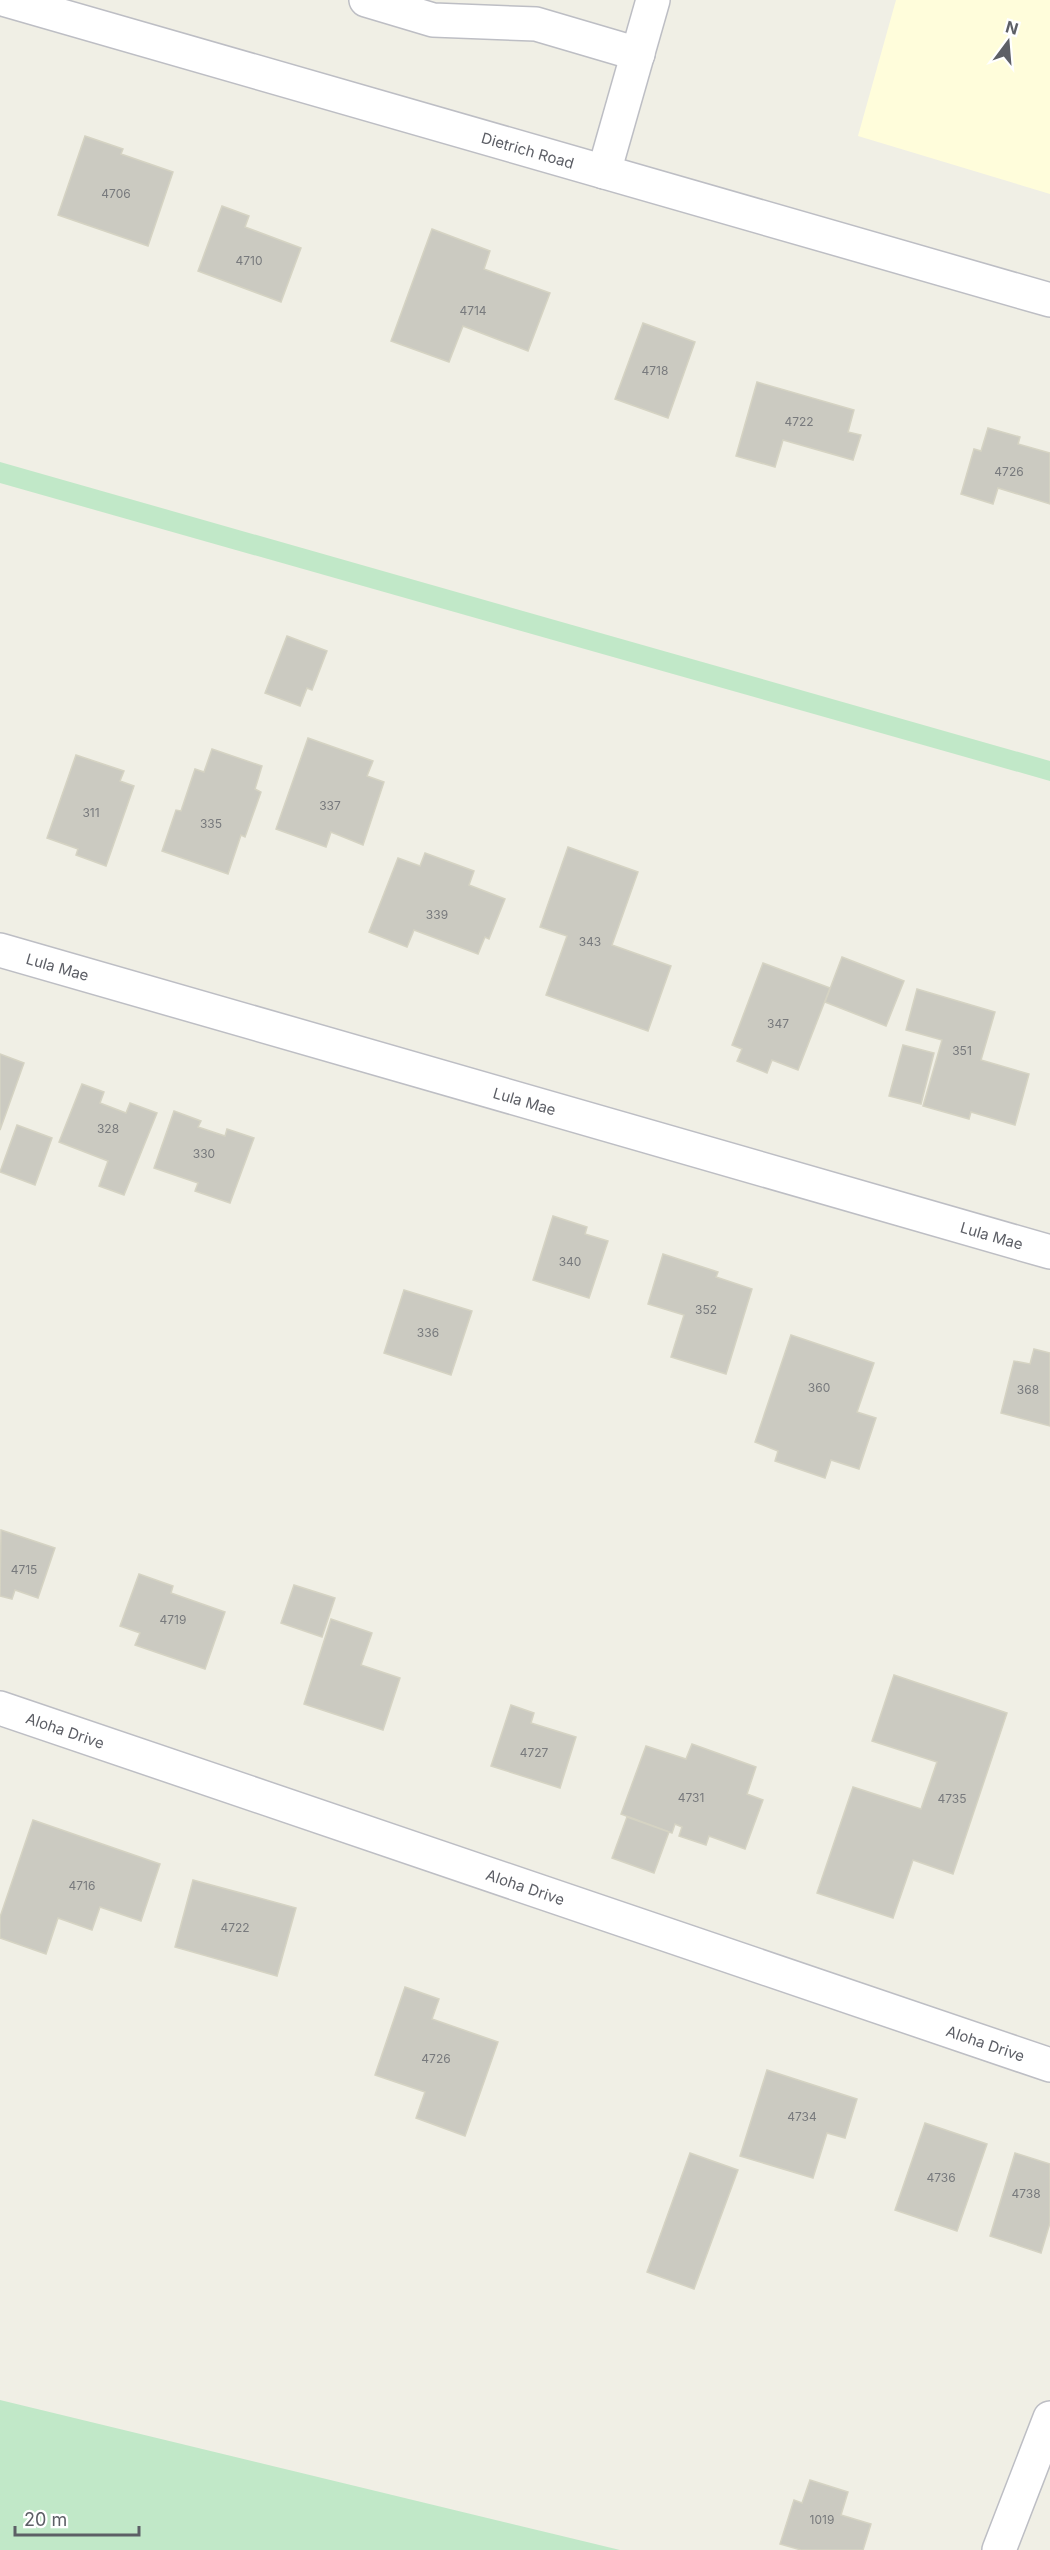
<svg xmlns="http://www.w3.org/2000/svg" width="1050" height="2550" viewBox="0 0 1050 2550" font-family="Inter,sans-serif">
  <style>
    .commercial { fill: #fffddb }
    .green { fill: #c1e8c8 }
    .building { fill: #cbcac1; stroke: #d5d3c3; stroke-width: 1.5 }
    .lines { fill: none; stroke-linecap: round; stroke-linejoin: round }
    .minor-casing { stroke: #bdbec4; stroke-width: 36 }
    .minor { stroke: #fff; stroke-width: 33 }
    .labels { text-anchor: middle; dominant-baseline: central; stroke-width: 4.5; stroke-linejoin: round; paint-order: stroke }
    .number-label { font-size: 12px; fill: #787a7d }
    .street-label { font-size: 15px; fill: #5d5f66; stroke: #fff }
  </style>
  <rect width="100%" height="100%" fill="#f0efe5"/>
  <!-- commercial -->
  <path class="commercial" d="M896,0h154v194l-192,-58z"/>
  <!-- green -->
  <g class="green">
    <path d="M0,462l1050,299v20l-1050,-298z"/>
    <path d="M0,2400l620,150h-620z"/>
  </g>
  <!-- building -->
  <g class="building">
    <path d="M85,136l38,13 -2,5 52,18 -25,74 -90,-31z"/>
    <path d="M222,206l27,10 -4,11 56,21 -20,54 -83,-31z"/>
    <path d="M432,229l58,22 -6,18 66,24 -22,58 -65,-25 -14,36 -58,-21z"/>
    <path d="M643,323l52,19 -27,76 -53,-19z"/>
    <path d="M757,382l97,28 -6,22 13,3 -8,25 -70,-20 -8,27 -39,-11z"/>
    <path d="M988,428l32,9 -2,7 32,9v51l-52,-16 -5,16 -32,-10 13,-45 7,2z"/>
    <path d="M287,636l40,15 -15,39 -5,-2 -7,18 -35,-13z"/>
    <path d="M308,738l65,23 -6,15 17,6 -21,63 -32,-13 -5,15 -50,-18z"/>
    <path d="M212,749l50,17 -7,23 6,3 -16,45 -4,-2 -13,39 -66,-23 14,-41 5,1 14,-42 9,3z"/>
    <path d="M76,755l48,16 -4,10 14,5 -28,80 -30,-11 2,-6 -31,-11z"/>
    <path d="M568,847l70,25 -26,73 59,21 -23,65 -102,-36 21,-59 -27,-9z"/>
    <path d="M425,853l49,18 -5,14 36,14 -16,40 -4,-2 -7,17 -64,-24 -7,17 -38,-15 29,-74 22,8z"/>
    <path d="M842,957l62,24 -18,45 -61,-24z"/>
    <path d="M763,963l67,25 -32,82 -26,-10 -5,13 -30,-12 5,-12 -10,-4z"/>
    <path d="M917,989l78,23 -14,48 48,14 -14,51 -44,-13 -2,7 -46,-13 19,-66 -36,-10z"/>
    <path d="M903,1045l31,8 -13,51 -32,-8z"/>
    <path d="M0,1054l24,9 -24,67z"/>
    <path d="M82,1084l22,8 -4,11 26,10 4,-10 27,10 -33,82 -25,-9 9,-25 -49,-19z"/>
    <path d="M174,1111l27,10 -3,6 27,9 2,-7 27,9 -24,65 -35,-12 3,-8 -44,-15z"/>
    <path d="M17,1125l35,13 -17,47 -35,-13z"/>
    <path d="M553,1216l34,11 -2,7 23,7 -19,57 -56,-18z"/>
    <path d="M663,1254l55,18 -2,5 36,12 -26,85 -55,-17 13,-42 -36,-11z"/>
    <path d="M404,1290l68,21 -21,64 -67,-22z"/>
    <path d="M791,1335l83,28 -17,49 19,6 -17,51 -28,-9 -6,18 -50,-17 3,-10 -23,-9z"/>
    <path d="M1034,1349l16,4v73l-49,-13 13,-52 16,3z"/>
    <path d="M1,1530l54,18 -17,50 -23,-8 -3,9 -12,-3z"/>
    <path d="M139,1574l34,12 -2,7 54,19 -20,57 -70,-24 5,-12 -20,-7z"/>
    <path d="M294,1585l41,13 -13,39 -41,-14z"/>
    <path d="M331,1619l41,14 -11,32 39,13 -17,52 -79,-26z"/>
    <path d="M894,1675l113,38 -54,161 -40,-14 -20,58 -76,-25 36,-106 68,22 16,-47 -65,-21z"/>
    <path d="M511,1705l23,8 -3,10 45,14 -16,51 -69,-22z"/>
    <path d="M692,1744l64,23 -9,27 16,6 -18,49 -36,-13 -3,9 -27,-9 3,-9 -7,-3 -3,9 -51,-19 25,-68 40,13z"/>
    <path d="M627,1817l42,15 -15,41 -42,-15z"/>
    <path d="M33,1820l127,44 -19,57 -41,-14 -8,23 -34,-12 -12,36 -46,-16v-21z"/>
    <path d="M193,1880l103,28 -19,68 -102,-29z"/>
    <path d="M405,1987l34,12 -7,20 66,23 -33,94 -49,-18 9,-26 -50,-17z"/>
    <path d="M767,2070l90,29 -12,39 -18,-5 -14,45 -73,-22z"/>
    <path d="M925,2123l62,21 -30,87 -62,-21z"/>
    <path d="M690,2153l48,17 -44,119 -47,-17z"/>
    <path d="M1015,2153l35,11v59l-9,30 -51,-17z"/>
    <path d="M810,2480l38,12 -7,23 30,9 -8,26h-62l-21,-6 14,-44 8,3z"/>
  </g>
  <g class="lines">
    <!-- minor casing -->
    <g class="minor-casing">
      <g id="minor">
        <path id="s1" d="M6,0l1044,300"/>
        <path d="M366,0l67,20 103,4 102,30"/>
        <path d="M604,172l49,-172"/>
        <path id="s2" d="M0,950l1050,302"/>
        <path id="s3" d="M0,1708l1050,357"/>
        <path d="M999,2550l51,-132"/>
      </g>
    </g>
    <!-- minor -->
    <use href="#minor" class="minor"/>
  </g>
  <g class="labels">
    <!-- number labels -->
    <g class="number-label">
      <text x="116" y="193">4706</text>
      <text x="249" y="260">4710</text>
      <text x="473" y="310">4714</text>
      <text x="655" y="370">4718</text>
      <text x="799" y="421">4722</text>
      <text x="1009" y="471">4726</text>
      <text x="330" y="805">337</text>
      <text x="91" y="812">311</text>
      <text x="211" y="823">335</text>
      <text x="437" y="914">339</text>
      <text x="590" y="941">343</text>
      <text x="778" y="1023">347</text>
      <text x="962" y="1050">351</text>
      <text x="108" y="1128">328</text>
      <text x="204" y="1153">330</text>
      <text x="570" y="1261">340</text>
      <text x="706" y="1309">352</text>
      <text x="428" y="1332">336</text>
      <text x="819" y="1387">360</text>
      <text x="1028" y="1389">368</text>
      <text x="24" y="1569">4715</text>
      <text x="173" y="1619">4719</text>
      <text x="534" y="1752">4727</text>
      <text x="691" y="1797">4731</text>
      <text x="952" y="1798">4735</text>
      <text x="82" y="1885">4716</text>
      <text x="235" y="1927">4722</text>
      <text x="436" y="2058">4726</text>
      <text x="802" y="2116">4734</text>
      <text x="941" y="2177">4736</text>
      <text x="1026" y="2193">4738</text>
      <text x="822" y="2519">1019</text>
    </g>
    <!-- street labels -->
    <g class="street-label">
      <text stroke="none"><textPath href="#s1" startOffset="543">Dietrich Road</textPath></text>
      <text stroke="none"><textPath href="#s2" startOffset="60">Lula Mae</textPath></text>
      <text stroke="none"><textPath href="#s2" startOffset="546">Lula Mae</textPath></text>
      <text stroke="none"><textPath href="#s2" startOffset="1032">Lula Mae</textPath></text>
      <text stroke="none"><textPath href="#s3" startOffset="69">Aloha Drive</textPath></text>
      <text stroke="none"><textPath href="#s3" startOffset="555">Aloha Drive</textPath></text>
      <text stroke="none"><textPath href="#s3" startOffset="1041">Aloha Drive</textPath></text>
    </g>
  </g>
  <!-- north arrow -->
  <g transform="translate(1008 42) rotate(16)" stroke="#ffffff" stroke-width="4.5" paint-order="stroke">
  <path d="M0-4.5L10 22L0 15L-10 22Z" fill="#5d5f66"/>
  <text y="-9" font-size="16" font-weight="bold" text-anchor="middle" fill="#5d5f66">N</text>
  </g>
  <!-- scale -->
  <path d="M15 2526v9h124v-9" fill="none" stroke="#5d5f66" stroke-width="3"/>
  <text x="24" y="2526" font-size="18" fill="#5d5f66" stroke="#ffffff" stroke-width="4.5" paint-order="stroke">20 m</text>
</svg>
